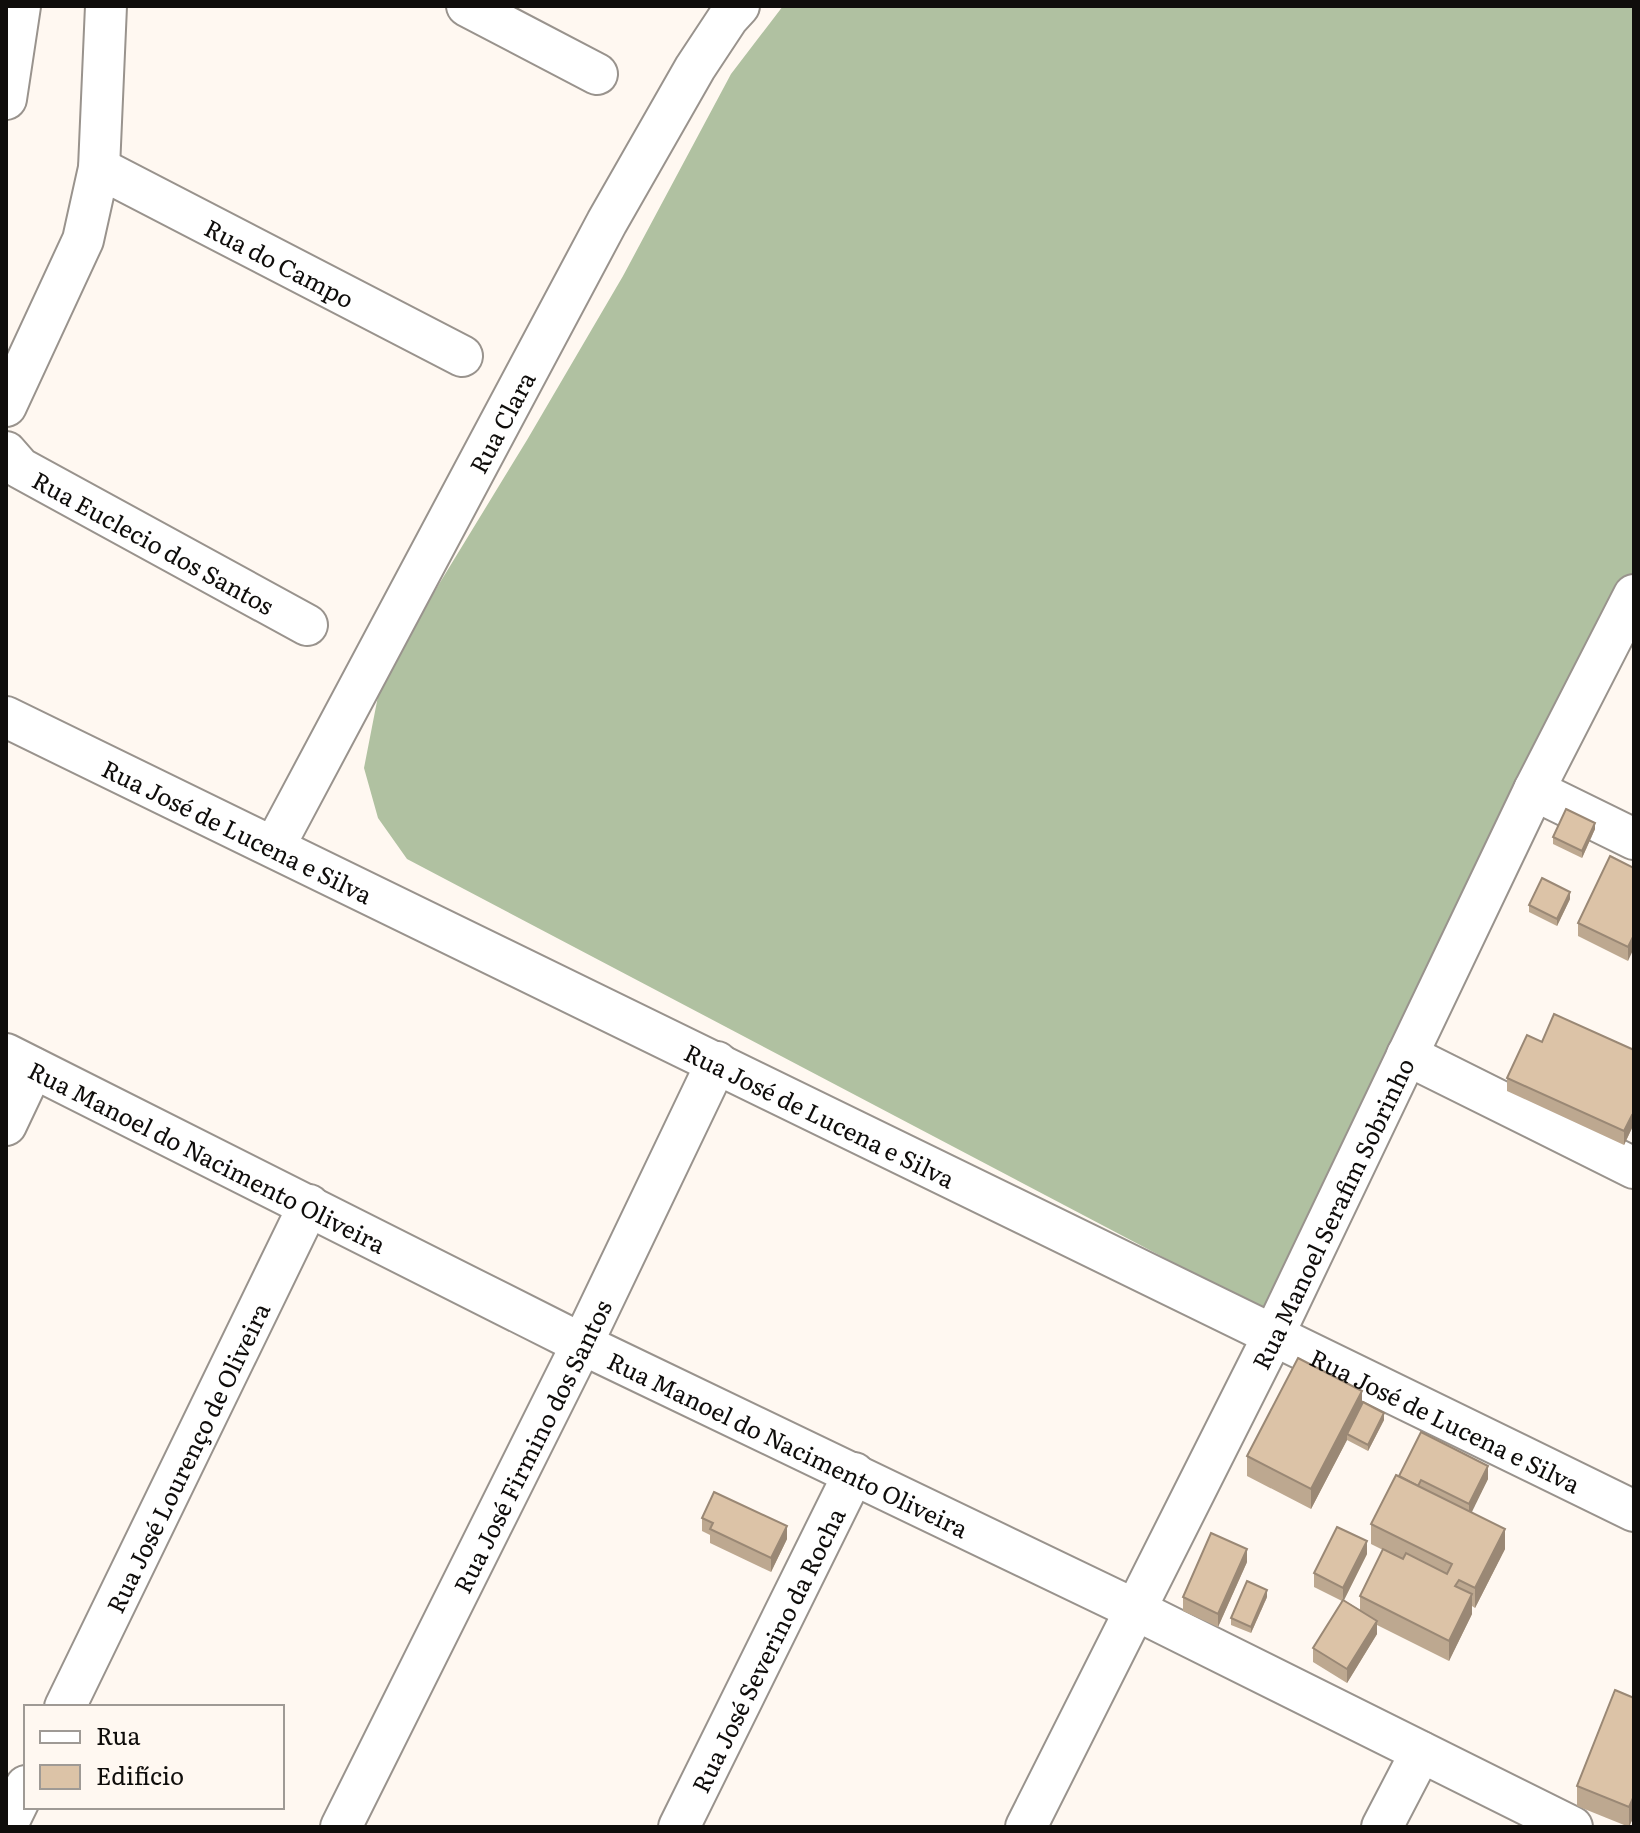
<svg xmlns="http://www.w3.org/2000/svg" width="1640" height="1833" viewBox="0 0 1640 1833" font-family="Literata,serif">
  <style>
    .forest { fill: #b0c1a1 }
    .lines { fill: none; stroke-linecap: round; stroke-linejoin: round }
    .minor-casing { stroke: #99938d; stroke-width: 44 }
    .minor { stroke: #fff; stroke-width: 40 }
    .wall { fill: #bda890 }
    .shaded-wall { fill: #9a8875 }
    .building { fill: #dcc3a7; stroke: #9a8875; stroke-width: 2 }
    .labels { text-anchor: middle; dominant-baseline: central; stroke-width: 6; stroke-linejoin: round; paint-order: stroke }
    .street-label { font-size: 24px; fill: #0f0d0b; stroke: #fff8f1 }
  </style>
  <rect width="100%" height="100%" fill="#fff8f1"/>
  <!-- forest -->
  <path class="forest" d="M783,6h851v572l-361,737 -866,-456 -29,-41 -14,-50 15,-77 35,-66 113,-185 96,-164 108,-202z"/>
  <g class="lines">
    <!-- minor casing -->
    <g class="minor-casing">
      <g id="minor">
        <path d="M467,6l130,68"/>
        <path d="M6,99l14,-93"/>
        <path id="s1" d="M99,168l363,188"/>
        <path d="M6,406l77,-166 16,-72 7,-162"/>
        <path id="s2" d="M6,452l14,16 287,157"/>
        <path id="s3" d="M6,717l1628,794"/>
        <path d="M1534,790l100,49"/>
        <path id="s4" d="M274,847l333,-625 88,-154 33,-50 11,-12"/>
        <path id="s5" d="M6,1054l576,290 554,266 436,217"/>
        <path d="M1407,1055l227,113"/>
        <path d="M6,1125l27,-57"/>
        <path id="s6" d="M65,1707l244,-502"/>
        <path d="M6,1827l20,-41"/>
        <path id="s7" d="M341,1827l241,-483 135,-282"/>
        <path id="s8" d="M679,1827l175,-354"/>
        <path id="s9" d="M1026,1827l248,-493 260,-544 100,-195"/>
        <path d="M1382,1827l39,-75"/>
      </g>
    </g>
    <!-- minor -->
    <use href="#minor" class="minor"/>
  </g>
  <!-- wall -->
  <g class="wall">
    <path d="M1595,829l-13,29 -29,-14v-7z"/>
    <path d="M1634,868l-6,93 -50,-25v-13z"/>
    <path d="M1570,899l-13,27 -28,-14v-7z"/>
    <path d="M1542,1042l92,8v80l-2,-2 -8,17 -117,-54v-13z"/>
    <path d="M1384,1420l-16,31 -21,-11 -36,69 -64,-33v-20z"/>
    <path d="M1399,1476l89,3 -17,33 34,37 -30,59 -3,-2v8l-23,47 -72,-36v9l-30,49 -34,-21v-14l29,-47 -28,-14v-14l53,-19 -23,46 16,10v-14l23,-46 -12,-6v-20z"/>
    <path d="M702,1518l85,21 -16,33 -61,-29v-8l-8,-4z"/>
    <path d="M1247,1562l-29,65 -35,-16v-14z"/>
    <path d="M1267,1597l-16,36 -20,-8v-7z"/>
    <path d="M1634,1664v26l-2,-1v-20z"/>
    <path d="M1634,1698v118l-5,11 -52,-21v-20z"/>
  </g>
  <!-- shaded-wall -->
  <g class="shaded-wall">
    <path d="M1595,823v6l-13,29v-7z"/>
    <path d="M1570,892v7l-13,27v-7z"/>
    <path d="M1634,935v13l-6,13v-14z"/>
    <path d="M1632,1115v13l-8,17v-14z"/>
    <path d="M1362,1391v20l-15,23v6l-36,69v-20z"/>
    <path d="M1384,1413v7l-16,31v-6z"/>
    <path d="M1488,1466v13l-19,39v-14z"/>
    <path d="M787,1526v13l-16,33v-14z"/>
    <path d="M1505,1529v20l-30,59v-20z"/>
    <path d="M1367,1541v13l-24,48v-14z"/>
    <path d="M1247,1549v13l-29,65v-13z"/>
    <path d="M1267,1590v7l-16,36v-6z"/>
    <path d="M1472,1594v20l-23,47v-20z"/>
    <path d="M1377,1621v13l-30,49v-14z"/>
    <path d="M1634,1796v20l-5,11v-20z"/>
  </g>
  <!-- building -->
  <g class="building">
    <path d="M1566,809l29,14 -13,28 -29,-14z"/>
    <path d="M1610,856l24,12v67l-6,12 -50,-24z"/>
    <path d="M1542,878l28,14 -13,27 -28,-14z"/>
    <path d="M1554,1014l80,36v66l-2,-1 -8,16 -117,-53 20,-43 15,7z"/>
    <path d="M1298,1358l64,33 -51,98 -64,-33z"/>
    <path d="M1363,1402l21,11 -16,32 -21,-11z"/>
    <path d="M1421,1432l67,34 -19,38 -48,-24 -3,6 -19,-10z"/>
    <path d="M1396,1475l109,54 -30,59 -16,-8 -4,6 17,8 -23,47 -89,-45 23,-47 20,10 3,-6 41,21 5,-10 -81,-40z"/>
    <path d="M714,1492l73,34 -16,32 -61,-29 3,-6 -11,-5z"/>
    <path d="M1337,1527l30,14 -24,47 -29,-15z"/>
    <path d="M1211,1533l36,16 -29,65 -35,-17z"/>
    <path d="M1247,1581l20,9 -16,37 -20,-9z"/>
    <path d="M1343,1600l34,21 -30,48 -34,-21z"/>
    <path d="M1615,1690l19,8v98l-5,11 -52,-21z"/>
  </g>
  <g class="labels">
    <!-- street labels -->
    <g class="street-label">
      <text stroke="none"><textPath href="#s1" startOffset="204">Rua do Campo</textPath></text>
      <text stroke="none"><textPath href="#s4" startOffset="482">Rua Clara</textPath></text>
      <text stroke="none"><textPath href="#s2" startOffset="174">Rua Euclecio dos Santos</textPath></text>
      <text stroke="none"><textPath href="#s3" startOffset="258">Rua José de Lucena e Silva</textPath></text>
      <text stroke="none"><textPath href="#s3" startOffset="906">Rua José de Lucena e Silva</textPath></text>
      <text stroke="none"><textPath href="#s5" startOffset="226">Rua Manoel do Nacimento Oliveira</textPath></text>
      <text stroke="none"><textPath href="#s9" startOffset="686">Rua Manoel Serafim Sobrinho</textPath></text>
      <text stroke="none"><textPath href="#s3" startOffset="1602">Rua José de Lucena e Silva</textPath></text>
      <text stroke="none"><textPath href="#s5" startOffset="874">Rua Manoel do Nacimento Oliveira</textPath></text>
      <text stroke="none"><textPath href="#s7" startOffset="426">Rua José Firmino dos Santos</textPath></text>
      <text stroke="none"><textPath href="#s6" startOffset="278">Rua José Lourenço de Oliveira</textPath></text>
      <text stroke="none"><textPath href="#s8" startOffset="198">Rua José Severino da Rocha</textPath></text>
    </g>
  </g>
  <!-- border -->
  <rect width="1640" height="1833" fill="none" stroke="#0f0d0b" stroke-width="16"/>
  <!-- legend -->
  <rect x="24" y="1705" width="260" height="104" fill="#fff8f1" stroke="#9f9a95" stroke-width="2"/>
  <rect x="40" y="1731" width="40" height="12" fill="#ffffff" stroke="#9f9a95" stroke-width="2"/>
  <text x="96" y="1745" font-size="24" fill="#0f0d0b">Rua</text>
  <rect x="40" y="1765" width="40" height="24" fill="#dcc3a7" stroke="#9f9a95" stroke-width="2"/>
  <text x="96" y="1785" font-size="24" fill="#0f0d0b">Edifício</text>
</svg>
